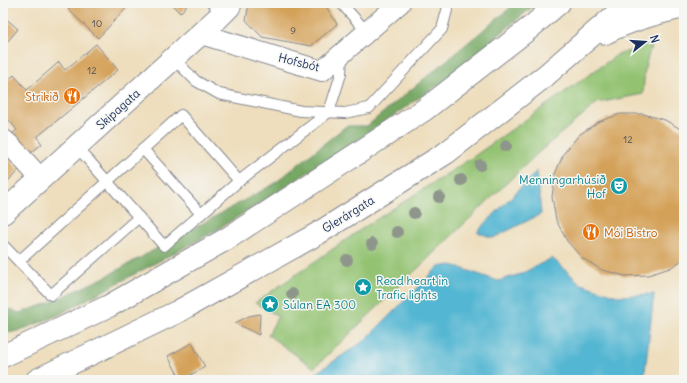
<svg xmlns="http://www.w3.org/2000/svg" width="687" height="383" viewBox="0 0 687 383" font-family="Delius,sans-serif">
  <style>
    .green { fill: #93c271; stroke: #577868 }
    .forest { fill: #76a863; stroke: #486c60 }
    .water { fill: #53b6d2; stroke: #377298 }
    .building { fill: #d4a158 }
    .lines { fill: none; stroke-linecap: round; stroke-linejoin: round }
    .lane-casing { stroke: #84868e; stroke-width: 12 }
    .street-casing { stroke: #84868e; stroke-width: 22 }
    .secondary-casing { stroke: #84868e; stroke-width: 24 }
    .highway-casing { stroke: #84868e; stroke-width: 24 }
    .lane { stroke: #fff; stroke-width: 10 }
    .street { stroke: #fff; stroke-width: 20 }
    .secondary { stroke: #fff; stroke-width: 22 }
    .highway { stroke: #fff; stroke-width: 22 }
    .tree { fill: #8e968c }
    .labels { text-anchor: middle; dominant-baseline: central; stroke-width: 3; stroke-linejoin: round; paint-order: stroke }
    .number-label { font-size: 10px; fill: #494c5c }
    .street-label { font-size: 12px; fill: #1b2f5e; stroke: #f6f6f2 }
    .food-label { font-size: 12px; fill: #c56008; stroke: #f6f6f2; text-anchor: end }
    .culture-label { font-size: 12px; fill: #0d838f; stroke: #f6f6f2; text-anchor: start }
  </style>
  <rect width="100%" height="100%" fill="#f6f6f2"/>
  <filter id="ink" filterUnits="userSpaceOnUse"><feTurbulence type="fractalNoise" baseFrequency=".025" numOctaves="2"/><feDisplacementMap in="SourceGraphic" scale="8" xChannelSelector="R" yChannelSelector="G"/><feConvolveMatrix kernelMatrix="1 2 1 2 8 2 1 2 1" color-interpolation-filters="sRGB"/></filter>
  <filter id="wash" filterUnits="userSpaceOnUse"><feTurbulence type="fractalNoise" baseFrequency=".012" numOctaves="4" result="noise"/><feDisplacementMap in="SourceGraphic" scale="16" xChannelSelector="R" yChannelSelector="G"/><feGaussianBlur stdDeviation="0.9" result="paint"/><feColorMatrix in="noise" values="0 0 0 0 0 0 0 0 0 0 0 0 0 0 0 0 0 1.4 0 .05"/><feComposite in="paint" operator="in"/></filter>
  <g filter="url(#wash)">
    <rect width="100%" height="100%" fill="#eedebd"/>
    <!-- green -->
    <path class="green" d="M652,43l-7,24 -2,27 -46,9 -58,49 -225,216 -46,-33 10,-19 -23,-13 108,-75 110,-71 144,-102z"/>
    <!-- forest -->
    <path class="forest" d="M516,3h21l-96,80 -82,56 -81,53 -70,43 -154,82 -36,14 -15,3v-26h4l12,5 28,-9 58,-27 169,-93 72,-58h21z"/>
    <!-- water -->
    <g class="water">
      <path d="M537,171l4,43 -48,24 -16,-6z"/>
      <path d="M552,258l29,26 37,12 36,-2 -10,86h-328v-7l48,-32 74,-74 14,-2 46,16 23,-7z"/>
    </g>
    <g id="blocks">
      <!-- building -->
      <g class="building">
        <path d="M74,3h57l-33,35 -30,-29z"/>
        <path d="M170,3h19l-9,10z"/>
        <path d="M249,3h75l13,21 -26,22 -49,-9 -16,-17z"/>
        <path d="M3,16l15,13 -15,18z"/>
        <path d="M96,44l22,26 -81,67 5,7 -15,12 -17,-21 7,-5 -14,-17v-29l11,-9 13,15 32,-28 6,8z"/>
        <path d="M620,114h23l22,6 19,11v128l-14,9 -22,7 -23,1 -23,-6 -20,-12 -15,-17 -11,-21 -4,-23 3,-23 9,-21 15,-18 19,-13z"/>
        <path d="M3,153l16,17 -16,16z"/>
        <path d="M260,314l-1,21 -24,-12 14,-7z"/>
        <path d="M192,343l13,24 -24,13 -13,-24z"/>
      </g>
    </g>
  </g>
  <g filter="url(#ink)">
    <use href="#blocks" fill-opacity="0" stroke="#84868e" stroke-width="1"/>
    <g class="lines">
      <!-- lane casing -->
      <g class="lane-casing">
        <g id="lane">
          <path d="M212,3l10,11"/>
          <path d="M341,3l26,29"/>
          <path d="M173,58l23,23 23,13 82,17 44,2 24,-5 73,-79 7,-26"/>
          <path d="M77,147l87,99 75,-65 90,-69 12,-38 1,-19"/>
          <path d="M143,149l58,65"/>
          <path d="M3,245l48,50 88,-78"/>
          <path d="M19,261l162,-146 58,66"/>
        </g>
      </g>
      <!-- street casing -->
      <g class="street-casing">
        <g id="street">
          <path d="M201,34l121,37 78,-68"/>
          <path d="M3,139l7,6 31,34"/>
        </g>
      </g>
      <!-- secondary casing -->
      <g class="secondary-casing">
        <path id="secondary" d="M3,213l216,-196 10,-10 2,-4"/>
      </g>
      <!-- highway casing -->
      <g class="highway-casing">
        <g id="highway">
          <path d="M605,33c25,-13 51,-20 79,-26"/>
          <path d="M3,356l106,-50 119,-68 196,-128 107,-83 28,-24"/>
          <path d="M37,380l140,-68 140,-78 129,-81 99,-77 84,-73"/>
        </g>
      </g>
      <!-- lane -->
      <use href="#lane" class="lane"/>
      <!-- street -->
      <use href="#street" class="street"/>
      <!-- secondary -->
      <use href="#secondary" class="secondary"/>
      <!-- highway -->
      <use href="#highway" class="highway"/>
    </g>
    <!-- trees -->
    <g class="tree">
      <circle cx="506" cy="146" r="6"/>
      <circle cx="480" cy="165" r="6"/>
      <circle cx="461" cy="180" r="6"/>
      <circle cx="439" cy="197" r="6"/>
      <circle cx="414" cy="213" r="6"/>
      <circle cx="397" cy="232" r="6"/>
      <circle cx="372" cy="244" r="6"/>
      <circle cx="347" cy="260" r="6"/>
      <circle cx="292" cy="294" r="6"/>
    </g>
  </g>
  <!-- icons -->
  <defs>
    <g id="restaurant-disc" transform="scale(0.9)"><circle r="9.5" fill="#e8710a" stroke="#f6f6f2"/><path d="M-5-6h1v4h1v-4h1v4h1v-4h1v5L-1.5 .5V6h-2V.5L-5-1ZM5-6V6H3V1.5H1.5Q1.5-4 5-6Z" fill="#fff"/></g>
    <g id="theatre-disc" transform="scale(0.9)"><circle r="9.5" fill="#0f9aa8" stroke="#f6f6f2"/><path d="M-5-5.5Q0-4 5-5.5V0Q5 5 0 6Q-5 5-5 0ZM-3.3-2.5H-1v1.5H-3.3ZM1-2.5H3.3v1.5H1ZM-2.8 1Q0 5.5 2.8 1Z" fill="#fff"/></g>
    <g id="sight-disc" transform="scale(0.9)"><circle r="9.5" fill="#0f9aa8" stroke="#f6f6f2"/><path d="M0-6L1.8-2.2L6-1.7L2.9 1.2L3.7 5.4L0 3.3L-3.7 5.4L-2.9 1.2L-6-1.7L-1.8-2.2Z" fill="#fff"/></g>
  </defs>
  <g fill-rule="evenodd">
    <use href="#restaurant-disc" x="72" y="96"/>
    <use href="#theatre-disc" x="619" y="186"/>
    <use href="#restaurant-disc" x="591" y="232"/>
    <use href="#sight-disc" x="363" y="287"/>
    <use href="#sight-disc" x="270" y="304"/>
  </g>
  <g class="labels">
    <!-- number labels -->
    <g class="number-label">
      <text x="97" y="23">10</text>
      <text x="293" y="30">9</text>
      <text x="92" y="70">12</text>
      <text x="628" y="139">12</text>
    </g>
    <!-- street labels -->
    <g class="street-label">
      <text transform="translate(299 62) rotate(14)">Hofsbót</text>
      <text transform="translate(118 109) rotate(-42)">Skipagata</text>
      <text transform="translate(348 214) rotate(-32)">Glerárgata</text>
    </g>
    <!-- food labels -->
    <g class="food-label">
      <text x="59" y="96">Strikið</text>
      <text x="604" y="232" text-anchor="start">Mói Bistro</text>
    </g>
    <!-- culture labels -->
    <g class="culture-label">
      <text x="606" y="179" text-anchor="end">Menningarhúsið<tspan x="606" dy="14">Hof</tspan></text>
      <text x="376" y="280">Read heart in<tspan x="376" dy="14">Trafic lights</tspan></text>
      <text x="283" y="304">Súlan EA 300</text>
    </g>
  </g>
  <!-- margin -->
  <rect width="687" height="383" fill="none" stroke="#f6f6f2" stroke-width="16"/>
  <!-- north arrow -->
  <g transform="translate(645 42) rotate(73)" stroke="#f6f6f2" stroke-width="3" paint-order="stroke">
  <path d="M0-3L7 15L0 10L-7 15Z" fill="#1b2f5e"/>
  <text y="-6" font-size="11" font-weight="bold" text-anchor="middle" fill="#1b2f5e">N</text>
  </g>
</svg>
